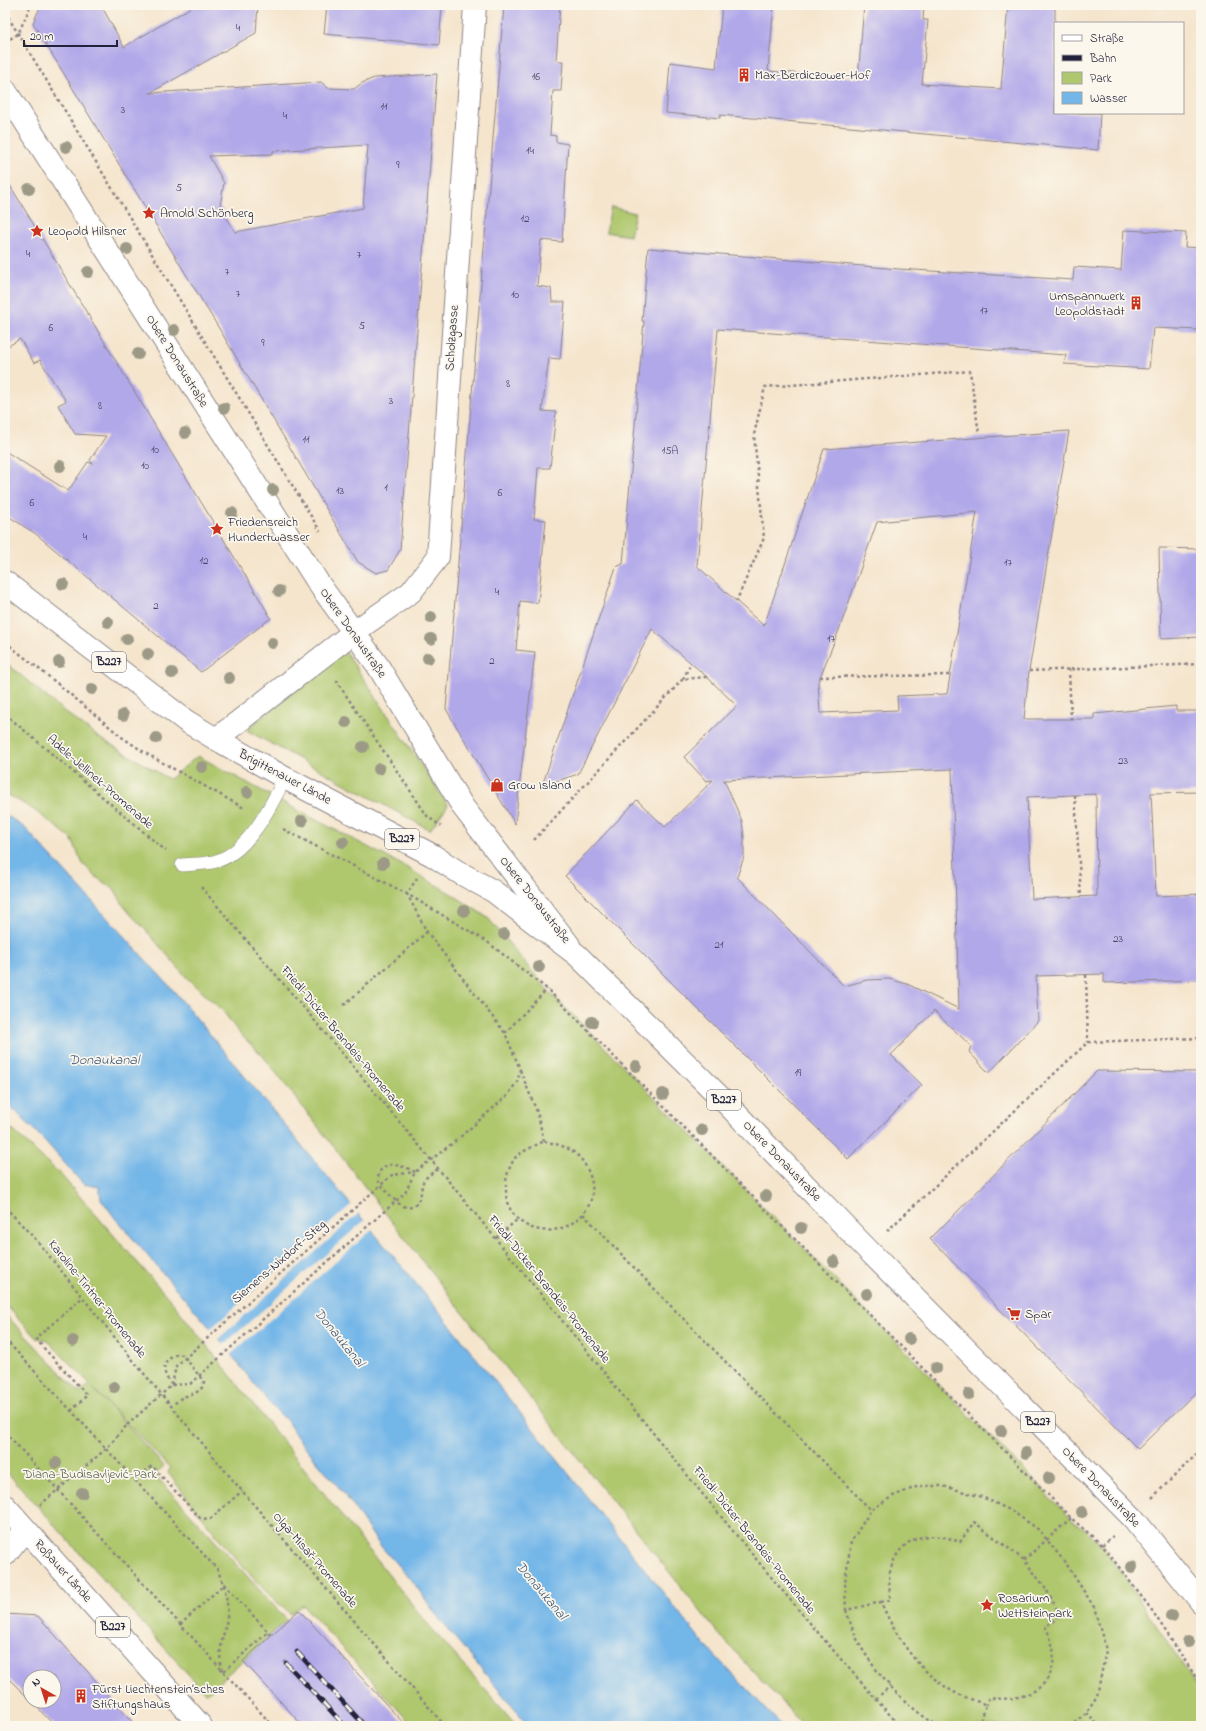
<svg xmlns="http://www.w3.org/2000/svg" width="1206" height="1731" viewBox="0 0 1206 1731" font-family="'Indie Flower',sans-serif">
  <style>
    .green { fill: #afc76d; stroke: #687454 }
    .water { fill: #73b6e8; stroke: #4a6c92 }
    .pier { fill: #f5e5cd }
    .building { fill: #b1a8e9; fill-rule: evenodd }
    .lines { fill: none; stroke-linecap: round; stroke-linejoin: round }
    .lane-casing { stroke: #8c8484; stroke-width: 14 }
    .street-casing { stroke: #8c8484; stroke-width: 24 }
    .secondary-casing { stroke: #8c8484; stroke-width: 24 }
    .primary-casing { stroke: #8c8484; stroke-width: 24 }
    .path { stroke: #8c8484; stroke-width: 2.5; stroke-dasharray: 3 3; stroke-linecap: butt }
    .lane { stroke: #fff; stroke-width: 13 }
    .street { stroke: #fff; stroke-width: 22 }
    .secondary { stroke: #fff; stroke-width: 22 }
    .primary { stroke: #fff; stroke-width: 22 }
    .rail-casing { stroke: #22223b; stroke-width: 4.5 }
    .rail { stroke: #fbf7ec; stroke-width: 3; stroke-dasharray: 9; stroke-linecap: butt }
    .path-bridge { stroke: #8c8484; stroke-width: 2.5; stroke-dasharray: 3 3; stroke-linecap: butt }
    .tree { fill: #9c9a86 }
    .labels { text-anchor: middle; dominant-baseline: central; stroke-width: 3.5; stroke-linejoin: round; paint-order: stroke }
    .number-label { font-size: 11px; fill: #464466 }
    .shield { fill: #fbf7ec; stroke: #636270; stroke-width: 1 }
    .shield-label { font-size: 12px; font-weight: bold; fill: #22223b }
    .poi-label { font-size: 13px; fill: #22223b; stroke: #fbf7ec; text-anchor: start }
    .street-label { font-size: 13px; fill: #22223b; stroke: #fbf7ec }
    .park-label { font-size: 13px; fill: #535c4c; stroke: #fbf7ec }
    .water-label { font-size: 14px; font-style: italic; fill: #3e5678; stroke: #fbf7ec }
  </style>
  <rect width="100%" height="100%" fill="#fbf7ec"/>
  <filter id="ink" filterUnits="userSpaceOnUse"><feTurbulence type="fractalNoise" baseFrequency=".025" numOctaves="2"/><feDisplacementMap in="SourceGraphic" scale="8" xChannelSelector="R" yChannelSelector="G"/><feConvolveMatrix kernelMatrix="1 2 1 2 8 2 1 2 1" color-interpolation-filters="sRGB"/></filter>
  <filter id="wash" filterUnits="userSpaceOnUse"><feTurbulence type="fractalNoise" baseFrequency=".012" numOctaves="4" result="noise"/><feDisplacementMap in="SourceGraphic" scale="16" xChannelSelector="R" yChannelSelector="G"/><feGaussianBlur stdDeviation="0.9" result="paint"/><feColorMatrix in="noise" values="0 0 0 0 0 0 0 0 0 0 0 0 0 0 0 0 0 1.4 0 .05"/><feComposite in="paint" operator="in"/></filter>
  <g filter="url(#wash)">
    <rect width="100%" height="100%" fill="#f5e5cd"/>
    <!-- green -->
    <g class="green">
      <path d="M611,207l24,6 -5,23 -24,-4z"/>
      <path d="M345,651l103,154 -18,25 -182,-99 -1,-2z"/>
      <path d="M5,662l56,47 37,28 71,42 29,-23 103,56 103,54 51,30 33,22 59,71 524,529 31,27 99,147v34h-397l-87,-94 -229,-287 -225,-289 -24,-23 -16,-22 -36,-33 -43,-50 -12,-12 -9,-11 -8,-15 -19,-13 -13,-13 -12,-26 -37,-28 -29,-17z"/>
      <path d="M5,1123l55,51 113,129 253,319 91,104h-104l-110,-121 -13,9c-47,-41 -84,-92 -122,-141l2,-5 -78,-81 72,79 -9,9 132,145 -81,74 -201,-224v-156l75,79 10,-9 -43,-44 -11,-2 -31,-34z"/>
    </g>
    <!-- water -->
    <path class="water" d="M5,814l20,14 149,163 277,335 253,318 78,82h-253l-89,-106 -24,-34 -38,-43 -32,-47 -49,-59 -10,-16 -17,-17 -59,-75 -96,-111 -14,-19 -2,-12 -16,-3 -38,-43 -40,-40z"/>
    <!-- pier -->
    <g class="pier">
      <path d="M352,1204l7,9 -142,127 -8,-10z"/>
      <path d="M365,1220l8,9 -144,127 -8,-9z"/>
    </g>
    <g id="blocks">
      <!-- building -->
      <g class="building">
        <path d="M41,5h60l23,42 71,-42h63l-2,28 -106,60 171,-11 7,6 26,1 8,-6 12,-5 63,-4 -37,476 -12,20 -12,3 -18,-11 -135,-227 -190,-312zM368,145l-5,63 -128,24 -15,-26 4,-23 -15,-27 64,-2v-3z"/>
        <path d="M327,5h115l-3,40 -115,-11z"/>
        <path d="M504,5h56l-4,56h7l-2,30h-8l-3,44 6,1v6l12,2 -6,98 -21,-2 -4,46 14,2 1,14h13l-5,57 -11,-1 -7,53 14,1 -6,56h-12l-4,51 12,1 -8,83 -18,-2 -4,49 19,2 -20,172 -69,-115z"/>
        <path d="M722,5h52l-6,66 90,7 6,-73h60l-1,15h5l-6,64 79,5 7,-84h47v108h45l-2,37 -378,-35v3l-54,-5 4,-51 46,6z"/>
        <path d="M5,177l266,441 -70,54 -165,-138 -31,-20v-63l63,40 20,-29 5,2 -3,-4 16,-24 -31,-2 -17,-29 8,-4 -26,-41 -6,3 -14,-24 -15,9z"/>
        <path d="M1124,230l62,3 -1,14 16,1v82l-48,-2 -4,41 -85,-5 2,-9 -348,-26 -21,237 67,60 60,-177 245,-18 -40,240 -5,48h70v-5l82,-8v5h25v81l-50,1 5,103 45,-2v86l-97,3v-9l-68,2 2,45 -49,52 -20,-21 2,-6 -37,-35 -43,44 31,30 -74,74 -283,-283 72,-76 28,27 48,-47 -7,1 -22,-24 53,-51 -30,-29 -55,-48 -74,145 -36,12 74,-219 7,-3 21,-243h-2l6,-73 251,21 174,11 1,-13 47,3zM977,512l-30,182 -50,2 1,14 -78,3 -2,-31 21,-52 38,-108zM952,769l7,240 -52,-25 -18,-5 -22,1 -23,6 -107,-109 7,-20v-19l-2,-17 -18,-41zM1096,794l1,102 -65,3 -5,-102z"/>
        <path d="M1159,548l42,1v88l-40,2z"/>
        <path d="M1097,1071l104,1v315l-63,62 -208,-210z"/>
        <path d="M299,1610l72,78 35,38h-103l-60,-65z"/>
        <path d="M5,1614l33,2 98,110h-81l-24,-25h23v-24h-24v23l-25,-25z"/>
      </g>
    </g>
  </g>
  <g filter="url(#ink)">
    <use href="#blocks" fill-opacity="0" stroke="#8c8484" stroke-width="1"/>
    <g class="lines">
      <!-- lane casing -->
      <g class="lane-casing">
        <path id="lane" d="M182,865c10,-1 21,-1 31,-3 35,-8 57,-55 72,-84"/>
      </g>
      <!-- street casing -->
      <g class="street-casing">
        <g id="street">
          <path d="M354,632l57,-40 27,-35 37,-552"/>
          <path d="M5,1555l20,-26"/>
        </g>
      </g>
      <!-- secondary casing -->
      <g class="secondary-casing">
        <g id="secondary">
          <path d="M5,90l314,494 59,82 85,141 106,138"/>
          <path d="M216,739l138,-107"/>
        </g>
      </g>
      <!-- primary casing -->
      <g class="primary-casing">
        <g id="primary">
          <path d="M5,582l181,139 30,18 69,39 147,77 28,18 33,18 84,64 148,147 142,147 266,269 68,84"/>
          <path d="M5,1506l196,220"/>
        </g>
      </g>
      <!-- path -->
      <g class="path">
        <path d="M5,12l315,519"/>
        <path d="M5,42l13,-8 13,-29"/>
        <path d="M736,602l28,-64 -10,-103 11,-48 205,-16 9,63"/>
        <path d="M5,642l48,38 70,58 24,16 97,54"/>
        <path d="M1069,669l2,50"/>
        <path d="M1029,671l172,-7"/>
        <path d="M820,677l130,-2"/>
        <path d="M683,679l8,-16"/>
        <path d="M338,680l-1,2 91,135 13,9"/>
        <path d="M5,714l161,137"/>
        <path d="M1075,795l6,102"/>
        <path d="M283,829l124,65 79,47 61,48 524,529 31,27 49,64 50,76"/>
        <path d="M534,840l149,-161 24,-2"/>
        <path d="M417,878l-10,16 20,38 78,101 15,36 -2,11 -10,15 -50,44"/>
        <path d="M201,887c120,140 239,282 355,426 113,139 224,280 344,413"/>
        <path d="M1086,975l2,67"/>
        <path d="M344,1005l83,-73"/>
        <path d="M505,1033l42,-44"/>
        <path d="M520,1070l17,42 7,29"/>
        <path d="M544,1141c22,5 36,10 45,32 21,51 -61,84 -82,29 -1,-5 -1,-11 -1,-15 -1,-9 4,-22 9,-29 5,-6 22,-13 29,-17z"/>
        <path d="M415,1172c-12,-7 -37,-15 -37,9 9,10 31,43 42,16 2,-6 1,-14 5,-18 3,-4 9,-7 13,-10"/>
        <path d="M5,1207l33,35 103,128 101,121 203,235"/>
        <path d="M583,1214l83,87 205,209"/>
        <path d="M887,1231l201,-189 113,-4"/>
        <path d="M496,1238l22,-19"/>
        <path d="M5,1339l212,230c7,15 12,32 10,49 -3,19 -11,35 -4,54l45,-40"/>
        <path d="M172,1385c-10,-12 -12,-23 5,-31l6,1 21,27c-2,11 -12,12 -21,15 -4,2 -7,6 -11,8"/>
        <path d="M71,1411l16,-16 -46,-50 -5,-7 47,-41"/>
        <path d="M5,1432l268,294"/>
        <path d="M135,1479l17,-13 48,52 10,1 32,-28"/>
        <path d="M1152,1498l49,-48"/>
        <path d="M40,1505l67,-57 20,-23"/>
        <path d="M1102,1545l11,-9"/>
        <path d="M1024,1560l47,-42"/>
        <path d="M881,1602l9,-2c0,-9 -2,-20 0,-28 9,-37 39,-42 70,-30l14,-20 50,38 21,27 16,30 -16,9c25,48 -7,78 -56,72l-3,7"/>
        <path d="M846,1610c4,12 8,24 14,35 18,32 47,62 78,81"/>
        <path d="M180,1625l44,-41 47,51"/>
        <path d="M876,1699l14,-13"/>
        <path d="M1086,1713l13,13"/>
        <path d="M979,1726l7,-21c-9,-4 -19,-7 -28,-11 -37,-18 -62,-56 -77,-92l-35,8 -1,-28 6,-40 20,-32 22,-14 26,-10h24l39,11 30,14 27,19 28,35 27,42 12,43 -9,46 -11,17 -17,13"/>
      </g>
      <!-- lane -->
      <use href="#lane" class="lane"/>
      <!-- street -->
      <use href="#street" class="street"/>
      <!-- secondary -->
      <use href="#secondary" class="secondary"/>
      <!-- primary -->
      <use href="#primary" class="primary"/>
      <!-- rail casing -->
      <g class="rail-casing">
        <g id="rail">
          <path d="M297,1652l68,74"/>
          <path d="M286,1663l59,63"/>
        </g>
      </g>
      <!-- rail -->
      <use href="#rail" class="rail"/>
      <!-- path-bridge -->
      <g class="path-bridge">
        <path d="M172,1385l18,-1 215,-191 10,-21 43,-33"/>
        <path d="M127,1425l45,-40 4,-19 216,-191 23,-3"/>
      </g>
    </g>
    <!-- trees -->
    <g class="tree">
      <circle cx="66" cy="147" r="6"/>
      <circle cx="29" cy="189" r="6"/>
      <circle cx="127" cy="249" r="6"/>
      <circle cx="88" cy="272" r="6"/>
      <circle cx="174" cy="330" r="6"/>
      <circle cx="138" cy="354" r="6"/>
      <circle cx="224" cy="408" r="6"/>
      <circle cx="185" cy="433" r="6"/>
      <circle cx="60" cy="466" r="6"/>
      <circle cx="273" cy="490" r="6"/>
      <circle cx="232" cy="513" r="6"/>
      <circle cx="63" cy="584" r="6"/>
      <circle cx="279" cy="591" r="6"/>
      <circle cx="431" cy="617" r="6"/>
      <circle cx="108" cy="622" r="6"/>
      <circle cx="127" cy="639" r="6"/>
      <circle cx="431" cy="639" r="6"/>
      <circle cx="272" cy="643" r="6"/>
      <circle cx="148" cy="654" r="6"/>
      <circle cx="428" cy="658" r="6"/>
      <circle cx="59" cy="662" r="6"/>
      <circle cx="172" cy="673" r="6"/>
      <circle cx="229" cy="678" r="6"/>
      <circle cx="92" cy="689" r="6"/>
      <circle cx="123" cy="715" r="6"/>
      <circle cx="346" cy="722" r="6"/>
      <circle cx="156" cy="738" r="6"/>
      <circle cx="363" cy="747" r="6"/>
      <circle cx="202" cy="767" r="6"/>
      <circle cx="379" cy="769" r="6"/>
      <circle cx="247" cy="792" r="6"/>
      <circle cx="302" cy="821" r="6"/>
      <circle cx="343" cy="842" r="6"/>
      <circle cx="383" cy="863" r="6"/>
      <circle cx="464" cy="911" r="6"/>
      <circle cx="504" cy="934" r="6"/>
      <circle cx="539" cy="967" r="6"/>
      <circle cx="592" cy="1022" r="6"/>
      <circle cx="636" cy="1066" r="6"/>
      <circle cx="663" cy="1094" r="6"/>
      <circle cx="702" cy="1130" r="6"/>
      <circle cx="766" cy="1196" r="6"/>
      <circle cx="801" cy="1228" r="6"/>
      <circle cx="834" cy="1261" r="6"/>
      <circle cx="867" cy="1294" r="6"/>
      <circle cx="909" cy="1339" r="6"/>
      <circle cx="73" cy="1341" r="6"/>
      <circle cx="936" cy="1368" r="6"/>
      <circle cx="114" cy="1387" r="6"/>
      <circle cx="969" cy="1394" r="6"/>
      <circle cx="1001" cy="1431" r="6"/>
      <circle cx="1026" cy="1453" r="6"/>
      <circle cx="56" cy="1463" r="6"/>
      <circle cx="1049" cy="1478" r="6"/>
      <circle cx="82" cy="1493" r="6"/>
      <circle cx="1082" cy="1512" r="6"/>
      <circle cx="1132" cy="1567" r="6"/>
      <circle cx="1171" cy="1616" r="6"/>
      <circle cx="1188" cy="1642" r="6"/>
    </g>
  </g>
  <!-- icons -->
  <defs>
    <g id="building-bare" transform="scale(1.08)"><path d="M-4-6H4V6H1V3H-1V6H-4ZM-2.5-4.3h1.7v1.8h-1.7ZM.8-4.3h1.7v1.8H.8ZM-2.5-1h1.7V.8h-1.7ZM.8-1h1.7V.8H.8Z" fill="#c8321e" stroke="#fbf7ec" stroke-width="2.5" paint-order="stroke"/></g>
    <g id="sight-bare" transform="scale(1.08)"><path d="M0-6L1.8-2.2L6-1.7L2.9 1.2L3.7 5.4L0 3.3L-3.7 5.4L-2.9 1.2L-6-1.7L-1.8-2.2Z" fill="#c8321e" stroke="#fbf7ec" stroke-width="2.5" paint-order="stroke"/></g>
    <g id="shop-bare" transform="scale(1.08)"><path d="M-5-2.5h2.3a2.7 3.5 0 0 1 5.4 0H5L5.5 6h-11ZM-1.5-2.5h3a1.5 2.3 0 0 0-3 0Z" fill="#c8321e" stroke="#fbf7ec" stroke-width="2.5" paint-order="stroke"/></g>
    <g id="supermarket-bare" transform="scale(1.08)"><path d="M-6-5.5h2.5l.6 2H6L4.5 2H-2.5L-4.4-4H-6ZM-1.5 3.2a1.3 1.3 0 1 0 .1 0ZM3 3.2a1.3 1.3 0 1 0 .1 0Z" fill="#c8321e" stroke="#fbf7ec" stroke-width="2.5" paint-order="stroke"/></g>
  </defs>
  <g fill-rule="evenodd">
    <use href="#building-bare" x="744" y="75"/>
    <use href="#sight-bare" x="149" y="213"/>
    <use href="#sight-bare" x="37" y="231"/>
    <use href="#building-bare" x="1136" y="303"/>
    <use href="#sight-bare" x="217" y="529"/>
    <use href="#shop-bare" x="497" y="785"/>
    <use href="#supermarket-bare" x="1014" y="1314"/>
    <use href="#sight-bare" x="987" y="1605"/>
    <use href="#building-bare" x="81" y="1696"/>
  </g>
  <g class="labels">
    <!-- number labels -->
    <g class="number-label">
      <text x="238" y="28">4</text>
      <text x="536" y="77">16</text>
      <text x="384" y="107">11</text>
      <text x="123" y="110">3</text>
      <text x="285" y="116">4</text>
      <text x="530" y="151">14</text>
      <text x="398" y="165">9</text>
      <text x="179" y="188">5</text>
      <text x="525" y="219">12</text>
      <text x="28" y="254">4</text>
      <text x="359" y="255">7</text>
      <text x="227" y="272">7</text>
      <text x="238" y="294">7</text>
      <text x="515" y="295">10</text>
      <text x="984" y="311">17</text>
      <text x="362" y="326">5</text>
      <text x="51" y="328">6</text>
      <text x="263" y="343">9</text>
      <text x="508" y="384">8</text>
      <text x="391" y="401">3</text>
      <text x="100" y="406">8</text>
      <text x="306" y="440">11</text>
      <text x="155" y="450">10</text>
      <text x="670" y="451">15A</text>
      <text x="145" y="466">10</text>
      <text x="386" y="488">1</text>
      <text x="340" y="491">13</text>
      <text x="500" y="493">6</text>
      <text x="32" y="503">6</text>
      <text x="85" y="537">4</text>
      <text x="204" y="561">12</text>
      <text x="1008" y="563">17</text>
      <text x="497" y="592">4</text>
      <text x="156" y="606">2</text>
      <text x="831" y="639">17</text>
      <text x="492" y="661">2</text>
      <text x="1123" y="761">23</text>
      <text x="1118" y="939">23</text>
      <text x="719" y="945">21</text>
      <text x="798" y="1073">19</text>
    </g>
    <!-- shield labels -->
    <g class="shield">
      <rect x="92" y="652" width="34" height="20" rx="3"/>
      <rect x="385" y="829" width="34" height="20" rx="3"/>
      <rect x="707" y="1090" width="34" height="20" rx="3"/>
      <rect x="1021" y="1412" width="34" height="20" rx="3"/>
      <rect x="96" y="1617" width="34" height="20" rx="3"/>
    </g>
    <g class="shield-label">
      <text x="109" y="662">B227</text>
      <text x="402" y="839">B227</text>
      <text x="724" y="1100">B227</text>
      <text x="1038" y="1422">B227</text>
      <text x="113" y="1627">B227</text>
    </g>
    <!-- poi labels -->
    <g class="poi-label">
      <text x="755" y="75">Max-Berdiczower-Hof</text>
      <text x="160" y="213">Arnold Schönberg</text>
      <text x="48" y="231">Leopold Hilsner</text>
      <text x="1125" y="296" text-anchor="end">Umspannwerk<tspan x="1125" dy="15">Leopoldstadt</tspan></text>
      <text x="228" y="522">Friedensreich<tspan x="228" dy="15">Hundertwasser</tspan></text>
      <text x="508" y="785">Grow Island</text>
      <text x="1025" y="1314">Spar</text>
      <text x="998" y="1598">Rosarium<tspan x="998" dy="15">Wettsteinpark</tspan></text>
      <text x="92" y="1689">Fürst Liechtenstein‘sches<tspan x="92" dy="15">Stiftungshaus</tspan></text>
    </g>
    <!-- street labels -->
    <g class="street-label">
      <text transform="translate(452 338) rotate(-86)">Scholzgasse</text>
      <text transform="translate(177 361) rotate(58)">Obere Donaustraße</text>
      <text transform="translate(353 633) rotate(55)">Obere Donaustraße</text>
      <text transform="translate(285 777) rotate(28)">Brigittenauer Lände</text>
      <text transform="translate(100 782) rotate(41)">Adele-Jellinek-Promenade</text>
      <text transform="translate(535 900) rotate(52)">Obere Donaustraße</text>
      <text transform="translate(343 1039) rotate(50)">Friedl-Dicker-Brandeis-Promenade</text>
      <text transform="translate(782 1161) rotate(46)">Obere Donaustraße</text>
      <text transform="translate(279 1262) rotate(-41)">Siemens-Nixdorf-Steg</text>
      <text transform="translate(549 1289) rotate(51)">Friedl-Dicker-Brandeis-Promenade</text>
      <text transform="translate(97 1299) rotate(51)">Karoline-Tintner-Promenade</text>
      <text transform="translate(1101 1487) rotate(46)">Obere Donaustraße</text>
      <text transform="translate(754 1540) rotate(51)">Friedl-Dicker-Brandeis-Promenade</text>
      <text transform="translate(315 1560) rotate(49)">Olga-Misař-Promenade</text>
      <text transform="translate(63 1571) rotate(48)">Roßauer Lände</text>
    </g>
    <!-- park labels -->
    <g class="park-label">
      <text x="90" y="1474">Diana-Budisavljević-Park</text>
    </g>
    <!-- water labels -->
    <g class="water-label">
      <text x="104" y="1060">Donaukanal</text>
      <text transform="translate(339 1338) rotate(51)">Donaukanal</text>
      <text transform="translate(541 1591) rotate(50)">Donaukanal</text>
    </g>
  </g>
  <!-- margin -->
  <rect width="1206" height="1731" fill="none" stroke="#fbf7ec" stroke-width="20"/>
  <!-- legend -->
  <rect x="1054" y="22" width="130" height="92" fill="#fbf7ec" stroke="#a4a2a5"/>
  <rect x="1062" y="35" width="20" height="6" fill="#ffffff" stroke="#a4a2a5"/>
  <text x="1090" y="42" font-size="12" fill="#22223b">Straße</text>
  <rect x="1062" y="55" width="20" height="6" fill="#22223b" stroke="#a4a2a5"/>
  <text x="1090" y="62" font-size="12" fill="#22223b">Bahn</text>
  <rect x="1062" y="72" width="20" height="12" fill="#afc76d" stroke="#a4a2a5"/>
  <text x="1090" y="82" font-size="12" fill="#22223b">Park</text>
  <rect x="1062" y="92" width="20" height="12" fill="#73b6e8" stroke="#a4a2a5"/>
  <text x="1090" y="102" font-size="12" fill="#22223b">Wasser</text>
  <!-- north arrow -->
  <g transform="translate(42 1689) rotate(321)"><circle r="19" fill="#fbf7ec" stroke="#a4a2a5"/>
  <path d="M0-3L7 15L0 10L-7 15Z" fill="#c8321e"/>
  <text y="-6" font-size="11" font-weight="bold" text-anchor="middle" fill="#22223b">N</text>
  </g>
  <!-- scale -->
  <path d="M24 40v6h93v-6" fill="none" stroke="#22223b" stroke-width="2"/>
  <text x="30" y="40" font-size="12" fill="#22223b" stroke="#fbf7ec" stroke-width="3" paint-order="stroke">20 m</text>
</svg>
